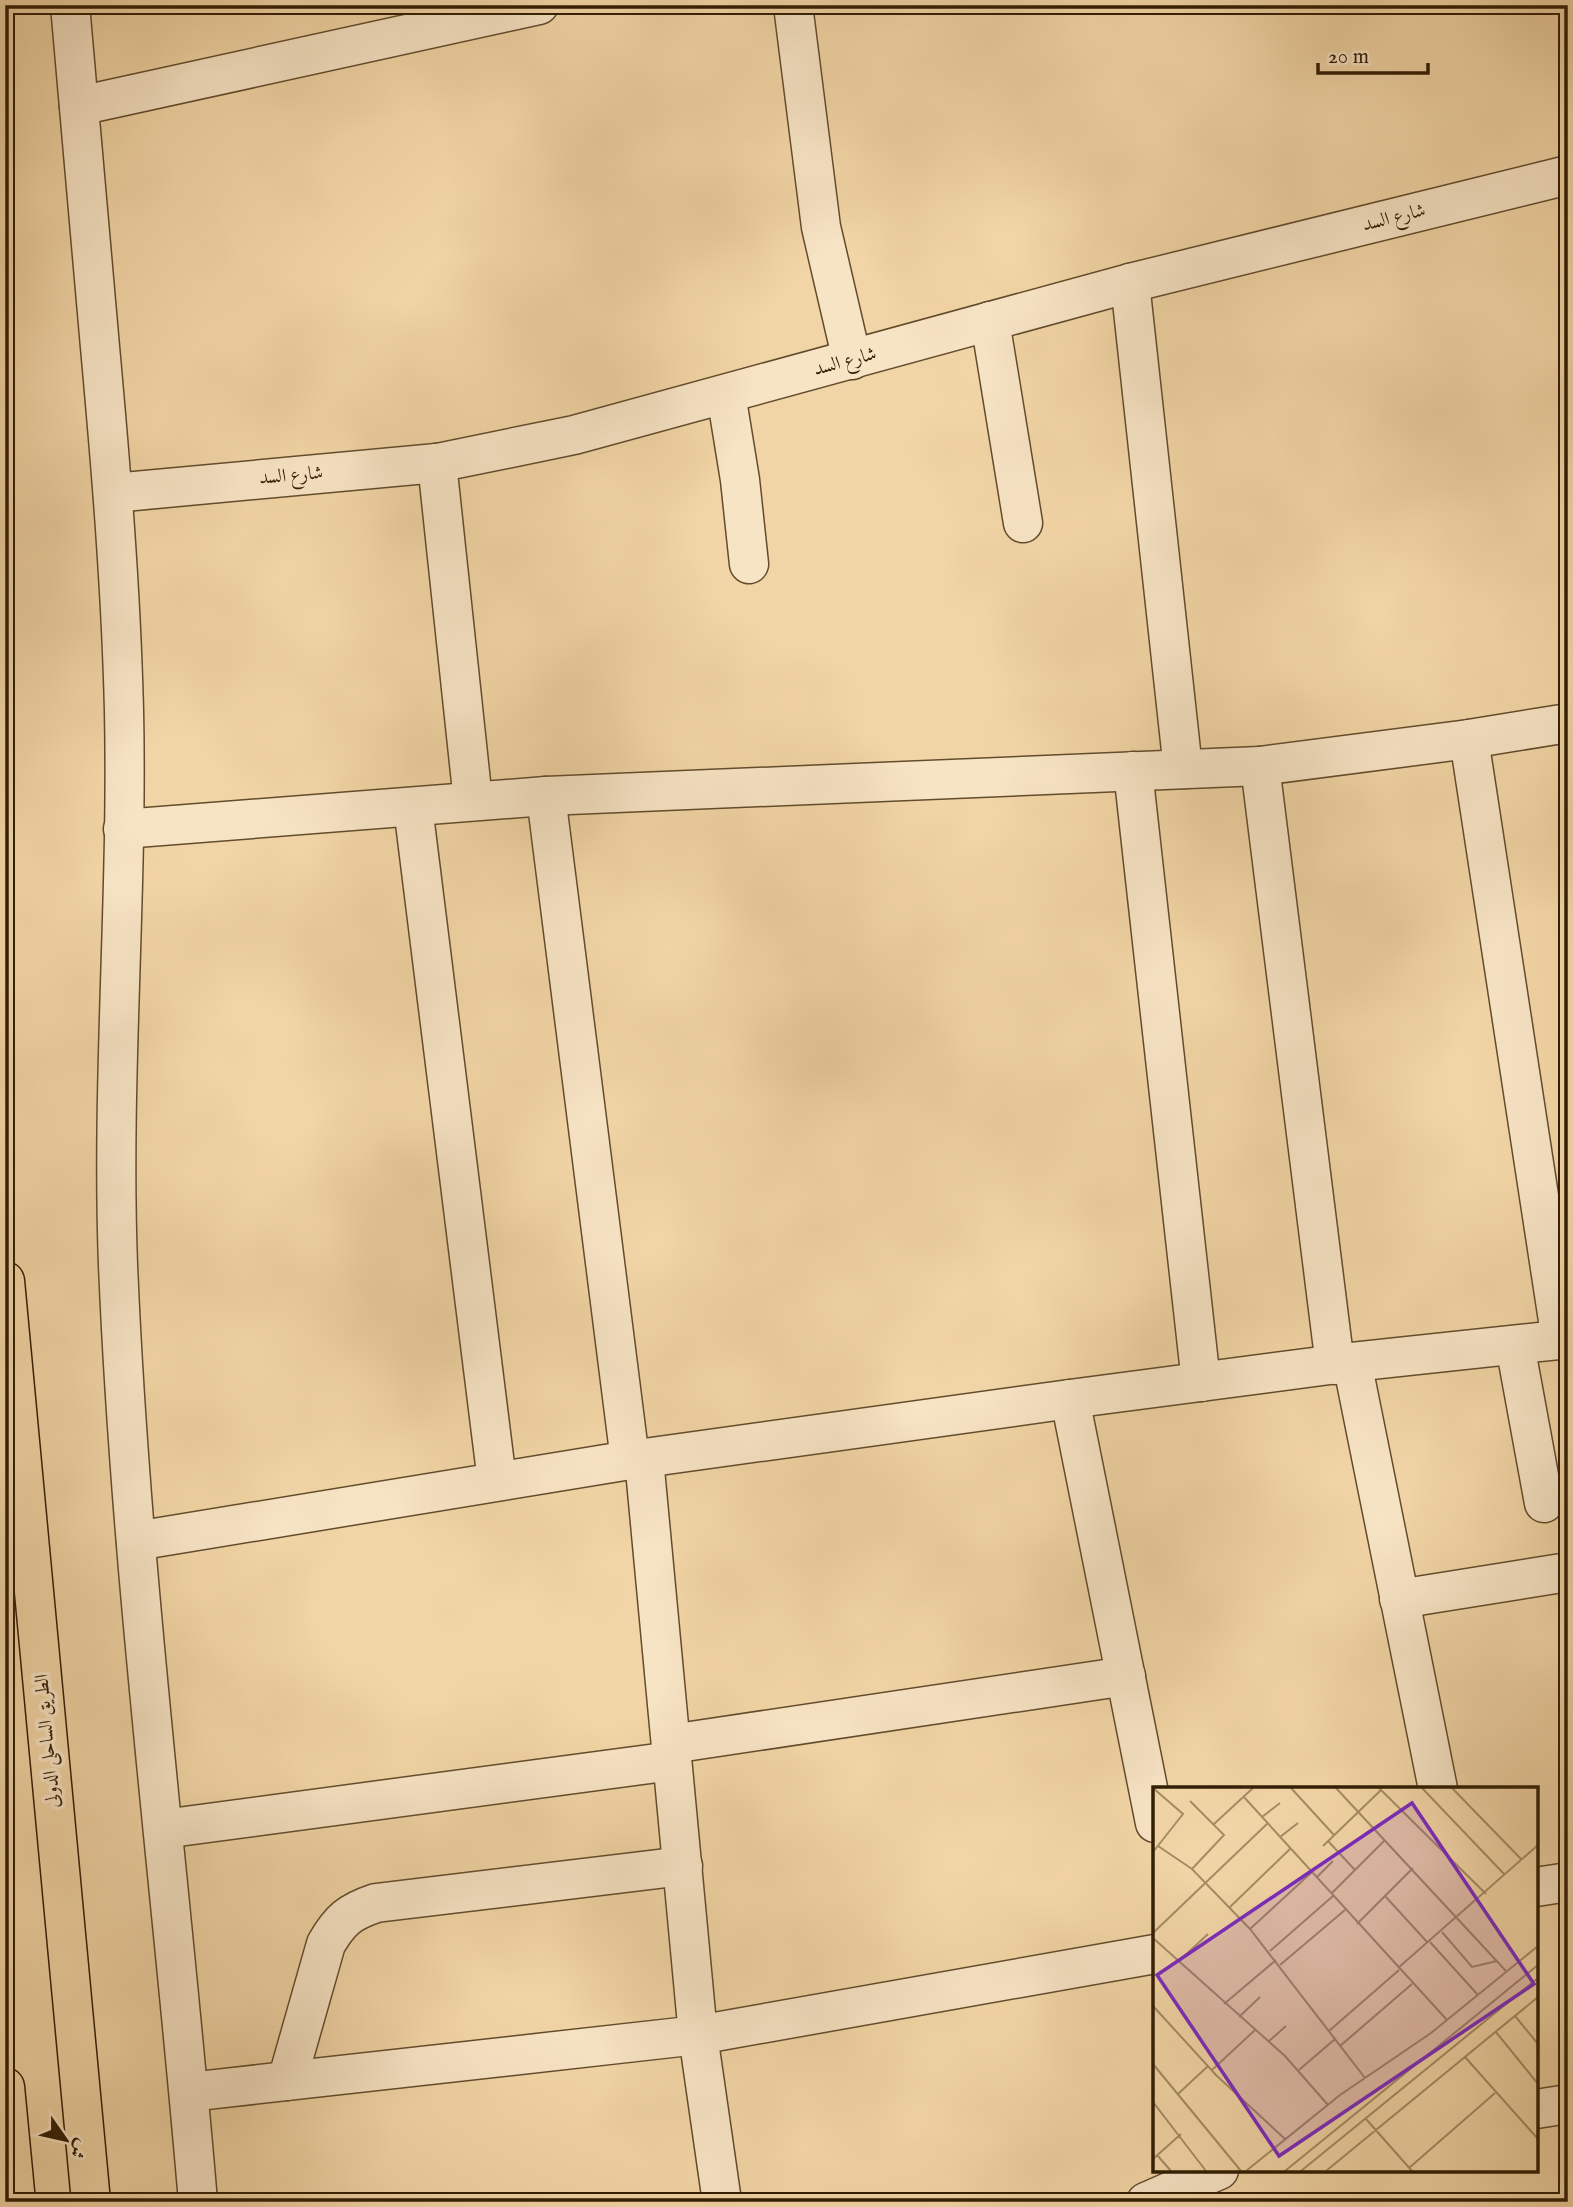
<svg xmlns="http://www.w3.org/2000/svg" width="1573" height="2207" viewBox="0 0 1573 2207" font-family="'IM FELL English',Amiri,serif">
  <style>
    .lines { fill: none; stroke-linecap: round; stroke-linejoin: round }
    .minor-casing { stroke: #624c2c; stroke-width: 41 }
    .highway-casing { stroke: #321e04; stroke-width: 41 }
    .minor { stroke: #f7e4c5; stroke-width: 38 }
    .highway { stroke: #f2d5a6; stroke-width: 38 }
    .labels { text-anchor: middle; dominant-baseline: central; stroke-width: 7; stroke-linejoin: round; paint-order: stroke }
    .street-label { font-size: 19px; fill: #321e04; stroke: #f7e4c5 }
    .inset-road { fill: none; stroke: #a58c65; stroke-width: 2 }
    .view { fill: #7b2cbf; fill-opacity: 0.15; stroke: #7b2cbf; stroke-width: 3.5 }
    .inset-edge { fill: none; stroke: #321e04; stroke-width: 3.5 }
  </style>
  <rect width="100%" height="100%" fill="#f2d5a6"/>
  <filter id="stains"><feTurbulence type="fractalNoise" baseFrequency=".00286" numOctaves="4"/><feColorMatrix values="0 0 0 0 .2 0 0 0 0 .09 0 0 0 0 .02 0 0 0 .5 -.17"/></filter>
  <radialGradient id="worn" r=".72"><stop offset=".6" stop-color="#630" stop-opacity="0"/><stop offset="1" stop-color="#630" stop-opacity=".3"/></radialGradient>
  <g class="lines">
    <!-- minor casing -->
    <g class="minor-casing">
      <g id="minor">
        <path d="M70,5c10,114 20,228 30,342 11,121 21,242 24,364 4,185 -13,369 -6,554 13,313 54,625 80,937"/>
        <path d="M793,5l28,222 31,133"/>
        <path d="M79,106l460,-101"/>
        <path d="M1130,283l53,486"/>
        <path d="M990,321l33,202"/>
        <path d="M726,394l14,86 9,84"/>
        <path d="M437,463l36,338"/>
        <path d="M113,493l324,-30 137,-28 556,-152 438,-108"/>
        <path d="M1469,739l92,601"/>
        <path d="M1260,766l75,599"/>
        <path d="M1133,771l68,611"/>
        <path d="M546,796l84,664"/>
        <path d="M413,807l84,674"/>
        <path d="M123,829l423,-33 714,-30 209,-27 99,-16"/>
        <path d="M1515,1345l29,158"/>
        <path d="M1352,1362l86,427"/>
        <path d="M1070,1399l85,424"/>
        <path d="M644,1459l54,576 24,167"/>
        <path d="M136,1541l494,-81 440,-61 282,-37 216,-23"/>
        <path d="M1399,1599l169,-27"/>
        <path d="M671,1744l455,-68"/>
        <path d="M163,1829l509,-68"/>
        <path d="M1536,1887l32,-5"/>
        <path d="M287,2081l39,-137c14,-24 23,-32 50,-41l307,-37"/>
        <path d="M189,2092l509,-57 457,-81"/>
        <path d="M1536,2109l32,-5"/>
        <path d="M1146,2202l73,-32"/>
      </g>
    </g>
    <!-- highway casing -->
    <g class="highway-casing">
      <g id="highway">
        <path d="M5,1281l86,921"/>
        <path d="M5,2087l11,115"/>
      </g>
    </g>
    <!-- minor -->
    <use href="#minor" class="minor"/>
    <!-- highway -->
    <use href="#highway" class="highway"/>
  </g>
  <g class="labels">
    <!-- street labels -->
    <g class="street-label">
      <text transform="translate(1394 218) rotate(-14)">شارع السد</text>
      <text transform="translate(845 362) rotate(-15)">شارع السد</text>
      <text transform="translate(291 476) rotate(-5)">شارع السد</text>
      <text transform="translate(48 1741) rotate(-95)">الطريق الساحلى الدولى</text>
    </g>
  </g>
  <!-- overview -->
  <g transform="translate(1153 1787)">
    <rect width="385" height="385" fill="#f2d5a6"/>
    <path class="inset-road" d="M0,1l30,26 -30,38M138,1l43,47M183,1l170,183M226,1l107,106M269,1l83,87M299,1l70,72M90,9l204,224M37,14l34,34 -32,34M109,30l18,-14M61,37l39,-36M127,50l18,-14M175,54l27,29M5,59l34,23 58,60 115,149M170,59l58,-56M164,90l16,-16M178,107l54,-54M232,109l43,47M77,120l61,-59M204,137l56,-56M97,142l62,-57M289,145l30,35 25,-6M0,146l115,-110M0,151l132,118 43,49M277,155l48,53M117,164l63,-55M25,175l30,-28M127,178l65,-55M245,181l140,-123M71,217l52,-44M0,219l63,69 69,64M362,229l23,28M86,230l21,-20M176,244l70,-61M343,245l42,52M115,255l18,-16M187,259l72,-62M312,270l73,82M0,277l88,107M59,283l43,-40M146,283l36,-31M25,307l30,-28M0,315l53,69M213,332l46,52M4,368l14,16M0,372l28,-25M256,381l86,-75M93,384l94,-76 91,-62 107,-87M132,384l253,-206M148,384l237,-193M173,384l212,-174"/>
    <path class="view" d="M259,16l122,181 -255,172 -122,-181z"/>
    <rect width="385" height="385" class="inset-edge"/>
  </g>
  <!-- margin -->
  <rect width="1573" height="2207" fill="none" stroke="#f2d5a6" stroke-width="28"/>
  <rect x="7" y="7" width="1559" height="2193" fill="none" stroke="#321e04" stroke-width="3.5"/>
  <rect x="14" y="14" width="1545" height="2179" fill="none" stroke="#321e04" stroke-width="2"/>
  <!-- north arrow -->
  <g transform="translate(66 2140) rotate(124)" stroke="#f7e4c5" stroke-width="5" paint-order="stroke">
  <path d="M0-5L12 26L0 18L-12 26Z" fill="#321e04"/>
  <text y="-10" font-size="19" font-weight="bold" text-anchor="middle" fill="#321e04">ش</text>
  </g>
  <!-- scale -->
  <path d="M1318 63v10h110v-10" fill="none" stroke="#321e04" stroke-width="3.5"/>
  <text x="1328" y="63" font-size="21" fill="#321e04" stroke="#f7e4c5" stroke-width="5" paint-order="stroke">20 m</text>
  <rect width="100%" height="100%" filter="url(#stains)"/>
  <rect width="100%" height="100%" fill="url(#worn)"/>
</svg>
